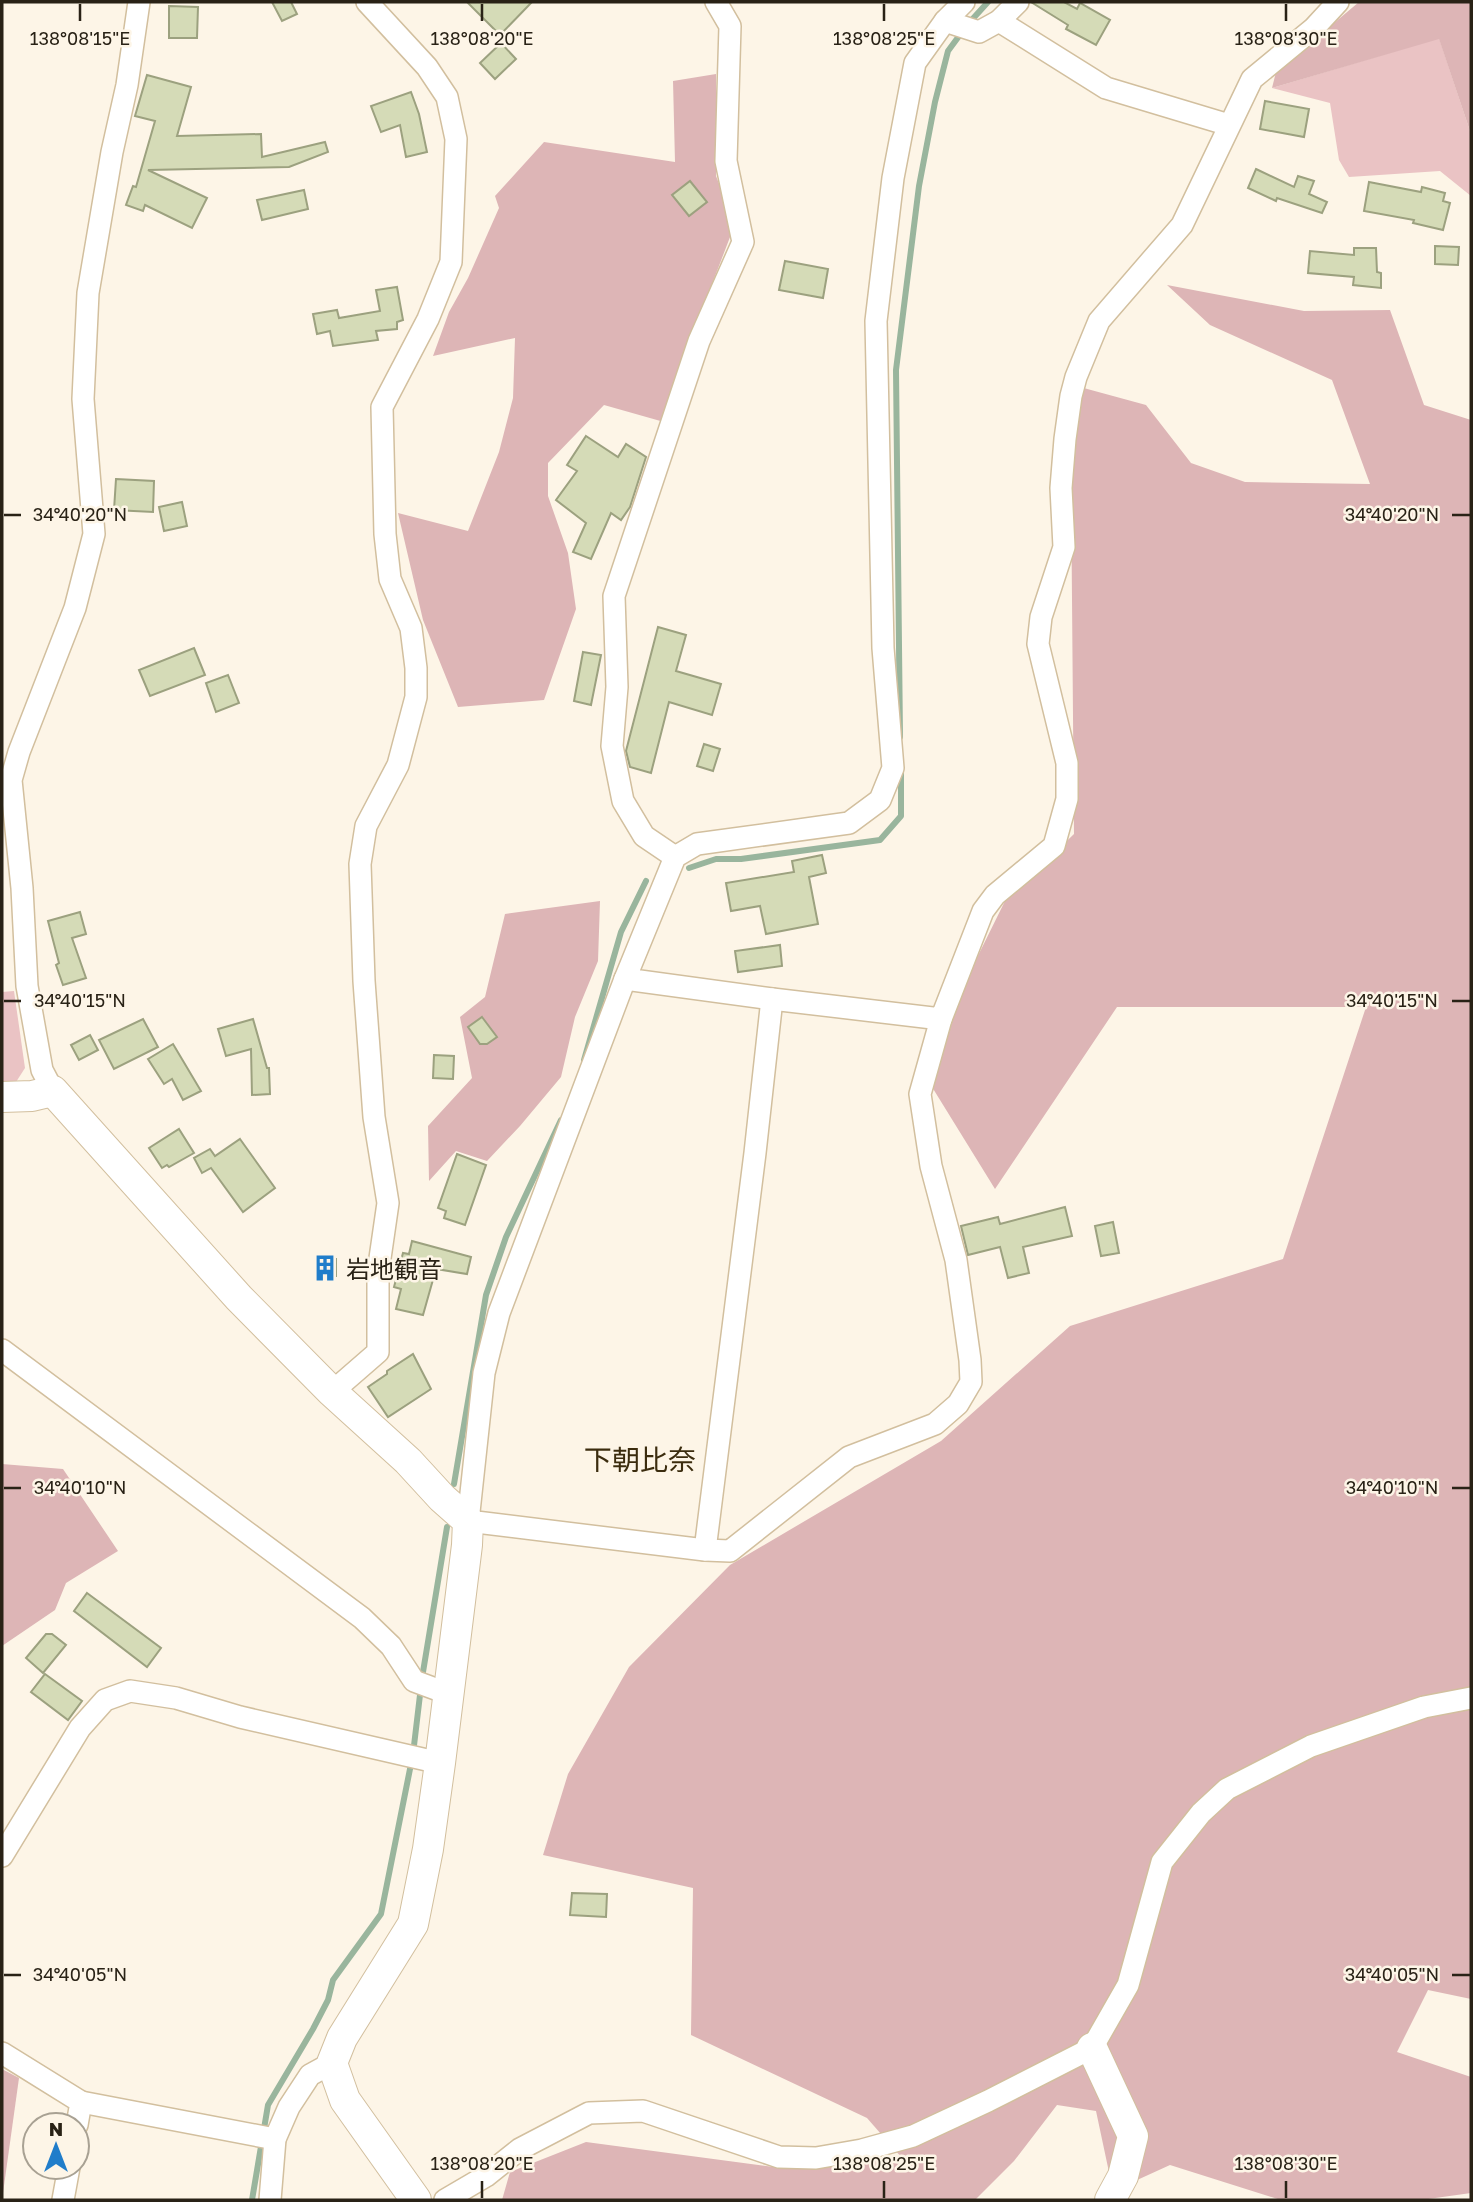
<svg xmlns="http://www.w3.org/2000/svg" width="1473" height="2202" viewBox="0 0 1473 2202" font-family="'Golos Text','Noto Sans JP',sans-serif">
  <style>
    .green { fill: #eac3c4 }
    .forest { fill: #ddb5b6 }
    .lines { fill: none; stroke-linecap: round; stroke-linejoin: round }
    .stream { stroke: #99b59d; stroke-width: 6 }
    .building { fill: #d5dbb7; stroke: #9ca17f; stroke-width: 2 }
    .street-casing { stroke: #d2bf9e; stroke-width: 24 }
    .secondary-casing { stroke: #d2bf9e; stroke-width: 32 }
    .street { stroke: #fff; stroke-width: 21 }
    .secondary { stroke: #fff; stroke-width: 30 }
    .ticks { fill: none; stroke: #292216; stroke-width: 2.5 }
    .labels { text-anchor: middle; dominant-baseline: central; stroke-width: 5; stroke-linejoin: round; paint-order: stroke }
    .poi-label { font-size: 24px; fill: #292216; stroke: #fdf5e7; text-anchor: start }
    .quarter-label { font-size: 28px; fill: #3b2c0e; stroke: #fdf5e7 }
    .ticks-label { font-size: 18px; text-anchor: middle; fill: #292216; stroke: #fdf5e7; stroke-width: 5; stroke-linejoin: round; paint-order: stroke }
  </style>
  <rect width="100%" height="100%" fill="#fdf5e7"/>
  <!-- green -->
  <g class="green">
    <path d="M1439,38l32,96v62l-31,-25 -91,6 -10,-17 -9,-57 -58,-15z"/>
    <path d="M14,991l11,77 -9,14 -14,1v-91z"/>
  </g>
  <!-- forest -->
  <g class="forest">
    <path d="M1359,2h112v132l-32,-95 -167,49 4,-16z"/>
    <path d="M716,74v102l19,48 -49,128 -22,70 -60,-17 -56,58v33l20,57 8,56 -32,91 -86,7 -35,-87 -25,-107 70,18 31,-79 14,-54 2,-60 -82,18 16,-44 19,-34 31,-70 -4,-12 49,-54 131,20 -2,-81z"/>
    <path d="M1167,285l137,26 86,-1 34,95 47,15v1579l-43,-9 -31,62 74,25v116l-50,7h-140l-111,-35 -57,26 -17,-80 -39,-6 -43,56 -39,39h-473l8,-28 76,-30 188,25 128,-9 -35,-40 -176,-83 2,-147 -150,-33 25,-81 61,-107 101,-102 211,-124 129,-115 213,-67 83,-252h-249l-122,182 -63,-102 32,-103 41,-83 69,-67 -3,-353 9,-94 66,18 45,58 54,19 125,2 -38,-104 -122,-55z"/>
    <path d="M600,901l-2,60 -23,56 -14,60 -41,49 -33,35 -31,-10 -27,30 -1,-55 44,-48 -12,-61 25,-20 20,-83z"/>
    <path d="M2,1464l61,5 55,82 -52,32 -11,27 -53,36z"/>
    <path d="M2,2069l17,9 -17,122z"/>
  </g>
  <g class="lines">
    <!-- stream -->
    <g class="stream">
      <path d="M968,24l20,-22"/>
      <path d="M900,737l-4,-367 23,-184 16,-84 13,-51 14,-19"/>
      <path d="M689,868l27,-9h25l139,-19 21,-24v-48"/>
      <path d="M584,1060l37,-128 25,-51"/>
      <path d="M454,1484l32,-189 20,-58 55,-117"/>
      <path d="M252,2200l16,-95 45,-76 15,-29 5,-20 48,-66 32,-160 9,-76 25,-151"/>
    </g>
  </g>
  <!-- building -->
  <g class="building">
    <path d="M272,2h19l6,12 -15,7z"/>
    <path d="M467,2h65l-32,33z"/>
    <path d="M1031,2h33l13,7 3,-6 30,17 -14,25 -30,-16 2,-4z"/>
    <path d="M169,6l29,1 -1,31h-28z"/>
    <path d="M501,43l15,16 -21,20 -15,-16z"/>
    <path d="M147,75l44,12 -14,49 84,-2 1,23 63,-15 3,10 -39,15 -141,3 59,28 -15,30 -47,-23 -2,6 -17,-6 7,-19 3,1 19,-66 -20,-5z"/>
    <path d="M411,92l8,22 8,38 -21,5 -6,-32 -19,7 -10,-26z"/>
    <path d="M1265,101l44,8 -5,28 -44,-8z"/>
    <path d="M1256,169l38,18 4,-11 16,5 -5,13 18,8 -5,11 -45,-15 -1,3 -28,-13z"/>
    <path d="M690,181l17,21 -18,14 -17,-21z"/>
    <path d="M1369,182l52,10 1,-5 23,6 -2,8 7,2 -7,27 -30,-7 1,-3 -50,-9z"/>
    <path d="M304,190l4,19 -46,11 -5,-20z"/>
    <path d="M1435,246l24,1 -1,18 -23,-1z"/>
    <path d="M1354,248h22l1,24 4,1v15l-28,-3 1,-8 -46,-4 2,-22 44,4z"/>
    <path d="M785,261l43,8 -5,29 -44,-8z"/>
    <path d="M397,287l6,33 -6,2v7l-21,2 2,9 -45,6 -3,-15 -13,3 -4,-20 24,-4 2,8 41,-7 -4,-21z"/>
    <path d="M586,436l32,21 8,-13 20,13 -16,50 -9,13 -10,-7 -20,46 -18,-7 13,-29 -30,-23 21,-29 -10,-6z"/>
    <path d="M116,479l38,2 -1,31 -39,-2z"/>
    <path d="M182,502l5,24 -23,5 -5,-24z"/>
    <path d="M658,627l28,8 -10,36 45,13 -9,31 -43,-13 -18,71 -21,-6 -4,-16z"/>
    <path d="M194,648l11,27 -55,21 -11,-26z"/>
    <path d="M583,652l18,3 -10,50 -17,-4z"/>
    <path d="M228,675l11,28 -23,9 -10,-29z"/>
    <path d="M704,744l16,5 -7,22 -16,-5z"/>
    <path d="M822,855l4,18 -17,4 9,47 -52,10 -6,-28 -29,5 -5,-28 68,-11 -2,-11z"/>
    <path d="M80,912l6,22 -14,4 14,40 -23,7 -7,-20 3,-2 -11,-42z"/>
    <path d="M780,945l2,21 -44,6 -3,-21z"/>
    <path d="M482,1017l15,20 -10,7h-7l-12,-17z"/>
    <path d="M143,1019l15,28 -44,22 -15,-29z"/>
    <path d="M253,1019l14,49h2l1,26 -18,1 -1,-46 -25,7 -8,-27z"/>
    <path d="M90,1035l8,15 -19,10 -8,-15z"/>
    <path d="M173,1044l28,47 -18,9 -11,-21 -8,5 -16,-25z"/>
    <path d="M434,1055l20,1 -1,23 -20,-1z"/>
    <path d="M179,1129l15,24 -25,14 -2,-2 -5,3 -13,-20z"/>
    <path d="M240,1139l35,49 -32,24 -32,-44 -9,5 -8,-15 16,-9 5,7z"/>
    <path d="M457,1154l29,11 -21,60 -21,-7 2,-7 -8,-3z"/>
    <path d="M1065,1207l7,29 -49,11 6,26 -21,5 -8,-31 -32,8 -7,-29 37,-9 2,7z"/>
    <path d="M1113,1222l6,31 -18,3 -6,-30z"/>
    <path d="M412,1241l59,16 -4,17 -31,-5 -13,46 -27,-6 5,-20 -7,-2 9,-34 6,1z"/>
    <rect x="315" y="1259" width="21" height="17"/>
    <path d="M413,1354l18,35 -43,28 -20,-30 19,-13v-3z"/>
    <path d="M87,1593l74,55 -14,19 -73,-56z"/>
    <path d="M46,1634h6l14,11 -23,28 -17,-15z"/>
    <path d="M45,1674l37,27 -14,19 -37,-28z"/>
    <path d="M572,1893l35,1 -1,23 -36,-2z"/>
  </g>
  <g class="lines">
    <!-- street casing -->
    <g class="street-casing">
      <g id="street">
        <path d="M964,2l-19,19 -30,42 -22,115 -17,143 7,327 10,120 -13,32 -31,23 -152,21 -22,13 -50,122 147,20 169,20 42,-108 12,-16 59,-49 13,-47v-36l-29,-119 3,-27 23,-70 -3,-59 4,-49 6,-43 5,-19 23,-56 83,-96 70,-146 62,-51 24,-26"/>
        <path d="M945,21l34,11 20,-11 19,-19"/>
        <path d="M999,21l107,67 123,37"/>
        <path d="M675,857l-31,-21 -21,-35 -11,-55 5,-59 -3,-91 85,-255 44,-99 -17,-81 4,-135 -14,-24"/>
        <path d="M625,979l-126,334 -15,60 -16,148 237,29 50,-397 17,-154"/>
        <path d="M53,1091l-11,-21 -15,-84 -5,-98 -11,-108 8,-28 56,-144 19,-74 -11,-135 5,-106 24,-141 15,-67 12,-83"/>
        <path d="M2,1350l360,268 29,28 23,35 35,13"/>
        <path d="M332,1392l46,-40v-80l10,-69 -14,-86 -10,-136 -4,-117 6,-38 32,-61 18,-68v-29l-5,-40 -21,-49 -5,-45 -3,-127 46,-88 23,-57 5,-123 -9,-42 -20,-30 -60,-65"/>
        <path d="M705,1550l25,1 119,-94 86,-33 23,-20 13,-22 -1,-22 -14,-100 -25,-94 -11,-72 21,-75"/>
        <path d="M2,1856l78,-128 25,-28 25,-9 46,7 64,19 200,46"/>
        <path d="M2,2053l79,49 -4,23"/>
        <path d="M81,2102l194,37"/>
        <path d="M63,2200l6,-33"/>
        <path d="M270,2200l5,-61 14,-32 21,-32 22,-12"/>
        <path d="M445,2200l41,-24 34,-27 69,-36 54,-2 136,46 37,1 46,-8 51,-14 75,-35 104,-53 36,-63 34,-123 39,-49 26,-24 84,-43 113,-39 47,-9"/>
      </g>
    </g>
    <!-- secondary casing -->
    <g class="secondary-casing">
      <g id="secondary">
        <path d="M2,1097l30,-1 21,-5 186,207 93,94 76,69 34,37 26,23 -1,24 -27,218 -12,86 -15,75 -71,114 -10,25 13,37 71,100"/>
        <path d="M1092,2048l41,88 -10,40 -13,24"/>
      </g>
    </g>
    <!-- street -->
    <use href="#street" class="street"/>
    <!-- secondary -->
    <use href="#secondary" class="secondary"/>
  </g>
  <!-- ticks -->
  <path class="ticks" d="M80,4v17M482,4v17M884,4v17M1286,4v17M4,515h17M1452,515h18M4,1001h17M1452,1001h18M4,1488h17M1452,1488h18M4,1975h17M1452,1975h18M482,2181v17M884,2181v17M1286,2181v17"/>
  <!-- icons -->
  <defs>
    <g id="building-bare" transform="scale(2.1)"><path d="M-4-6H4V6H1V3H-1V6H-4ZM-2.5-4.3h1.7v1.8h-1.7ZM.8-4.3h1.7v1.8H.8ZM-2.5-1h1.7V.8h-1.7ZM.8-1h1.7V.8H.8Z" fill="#207dca" stroke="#fdf5e7" stroke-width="2.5" paint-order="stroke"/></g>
  </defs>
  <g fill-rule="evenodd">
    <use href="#building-bare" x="325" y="1268"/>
  </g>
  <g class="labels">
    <!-- poi labels -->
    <g class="poi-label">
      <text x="346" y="1268">岩地観音</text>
    </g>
    <!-- quarter labels -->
    <g class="quarter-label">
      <text x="640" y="1459">下朝比奈</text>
    </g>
  </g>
  <g class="ticks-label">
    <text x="80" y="45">138°08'15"E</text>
    <text x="482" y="45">138°08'20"E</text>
    <text x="884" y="45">138°08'25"E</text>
    <text x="1286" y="45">138°08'30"E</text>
    <text x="80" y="521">34°40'20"N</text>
    <text x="1392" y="521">34°40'20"N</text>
    <text x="80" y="1007">34°40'15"N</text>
    <text x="1392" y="1007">34°40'15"N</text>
    <text x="80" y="1494">34°40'10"N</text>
    <text x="1392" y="1494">34°40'10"N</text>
    <text x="80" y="1981">34°40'05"N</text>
    <text x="1392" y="1981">34°40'05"N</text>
    <text x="482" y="2170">138°08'20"E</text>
    <text x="884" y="2170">138°08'25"E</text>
    <text x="1286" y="2170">138°08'30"E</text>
  </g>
  <!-- border -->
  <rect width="1473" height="2202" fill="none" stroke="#292216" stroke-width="7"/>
  <!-- north arrow -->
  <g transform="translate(56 2146)"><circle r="33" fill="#fdf5e7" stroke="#a8a193" stroke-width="2"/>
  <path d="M0-5L12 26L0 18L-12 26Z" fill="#207dca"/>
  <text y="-10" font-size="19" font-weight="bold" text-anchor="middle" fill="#292216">N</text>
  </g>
</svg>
